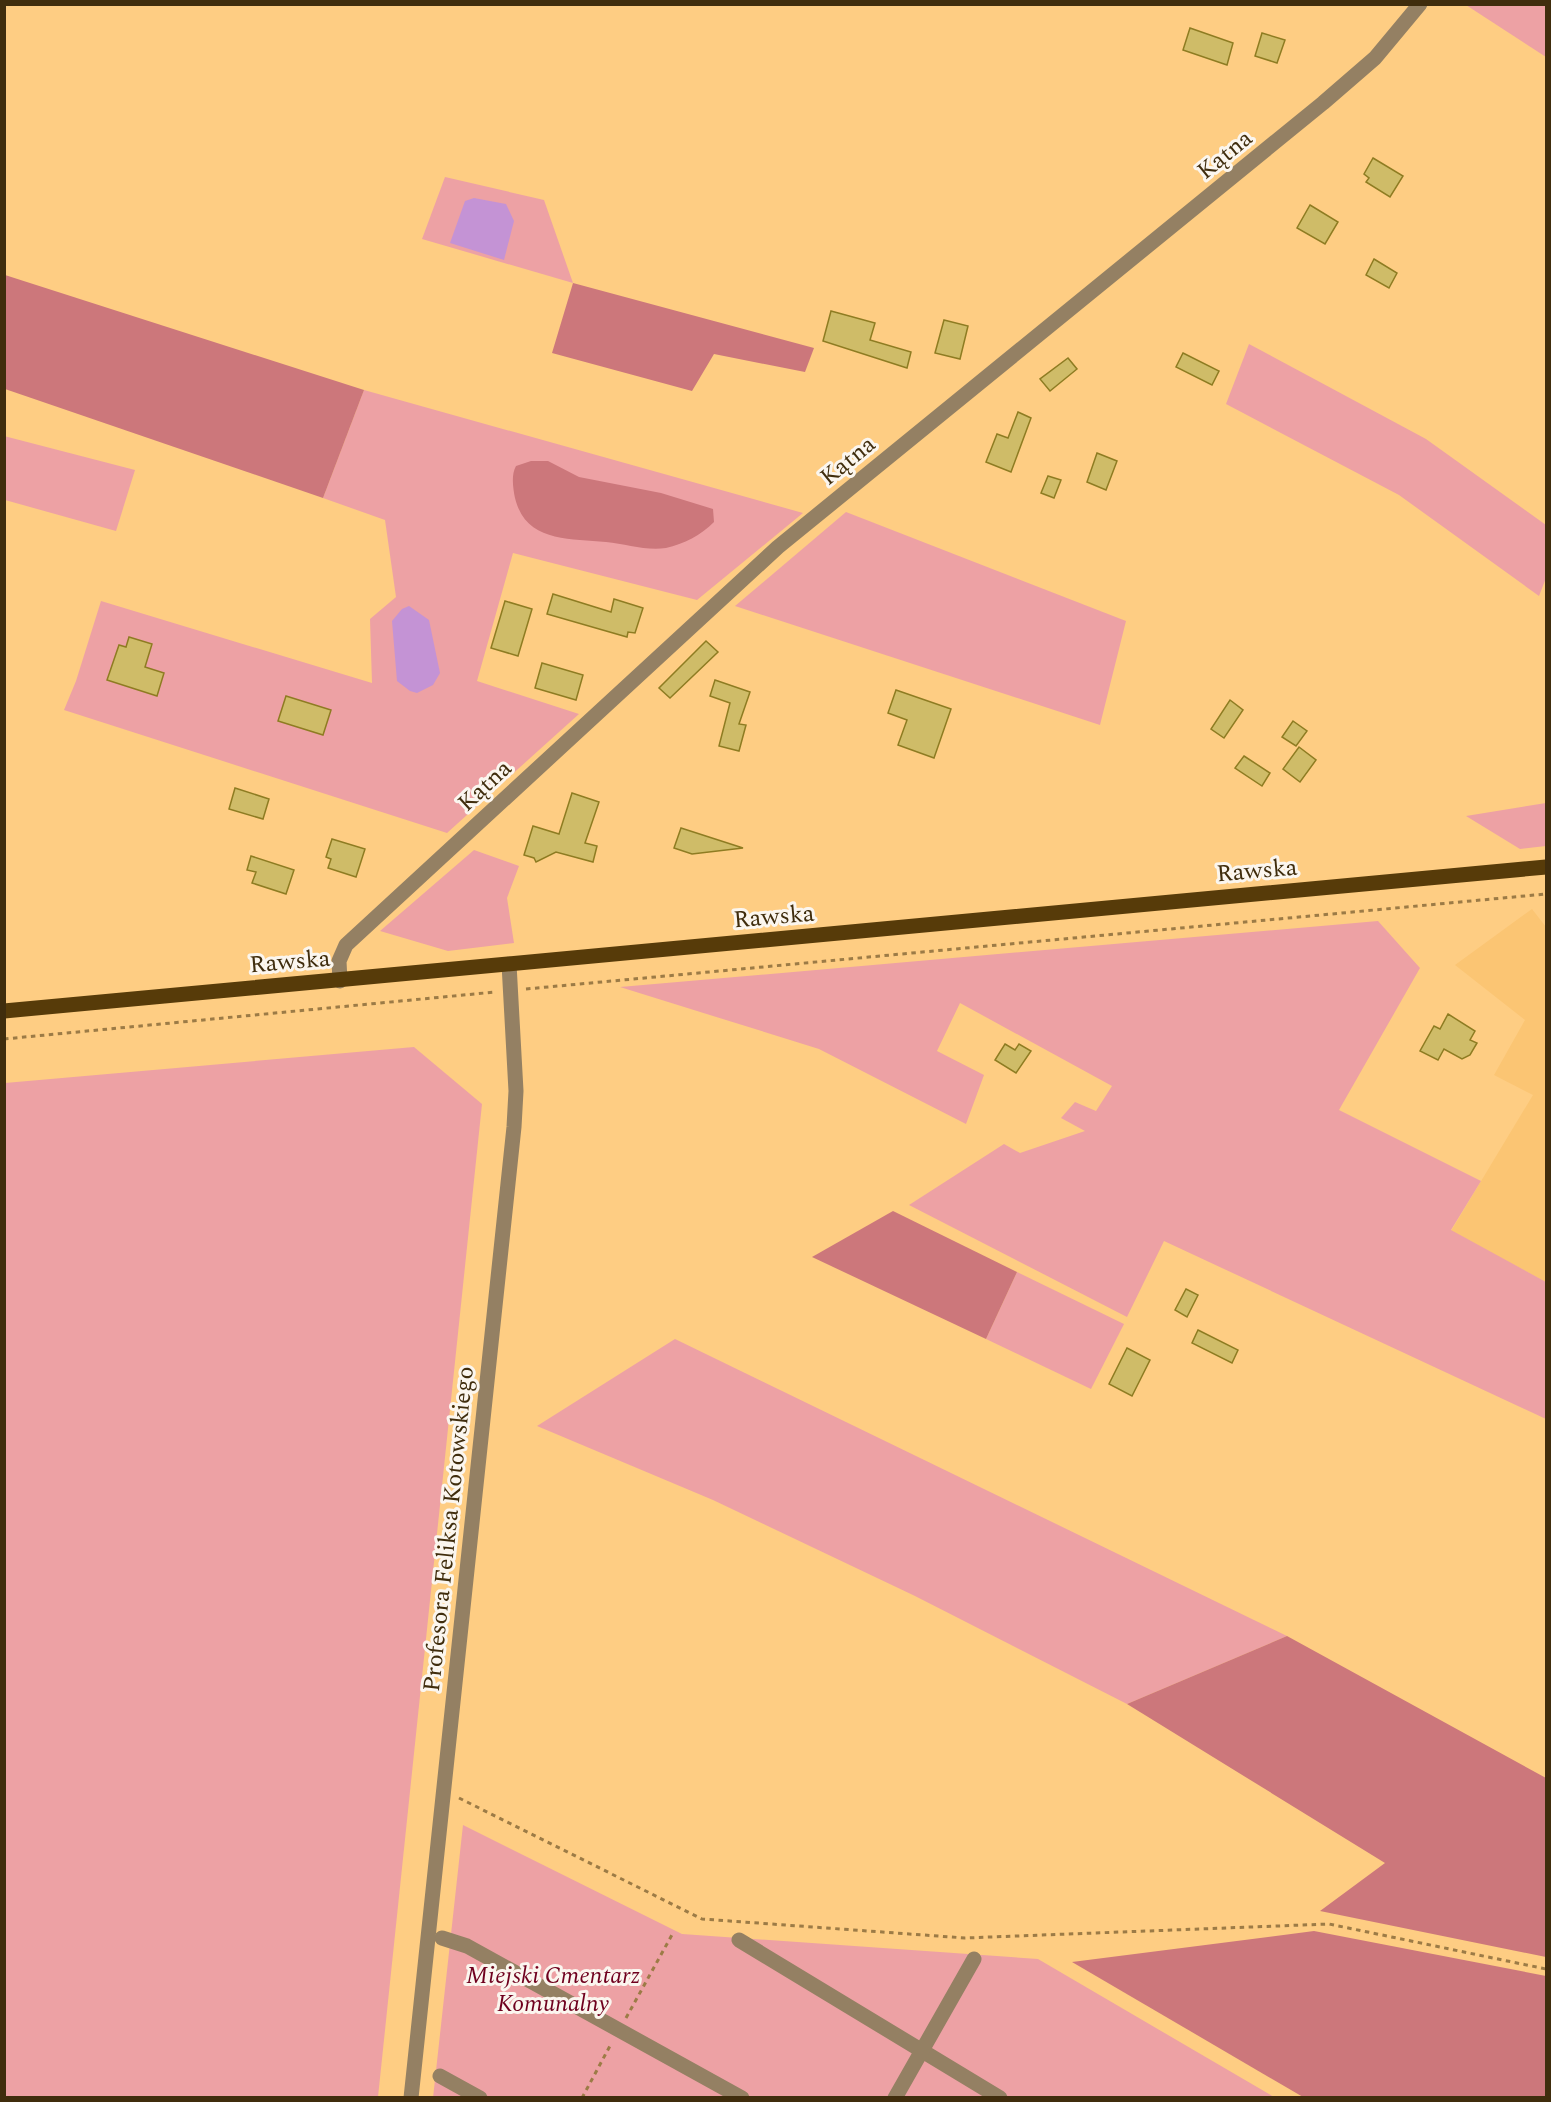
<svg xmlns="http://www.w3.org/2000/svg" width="1551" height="2102" viewBox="0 0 1551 2102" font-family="Spectral,serif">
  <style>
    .built { fill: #fbc573 }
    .green { fill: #eda1a4 }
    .forest { fill: #cc777b }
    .water { fill: #c493d5 }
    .building { fill: #cfbc68; stroke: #8e7c22; stroke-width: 1.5 }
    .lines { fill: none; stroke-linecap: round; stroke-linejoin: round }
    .path { stroke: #9c7b46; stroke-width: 3; stroke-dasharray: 4.5 4.5; stroke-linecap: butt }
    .minor { stroke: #948063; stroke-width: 15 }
    .major { stroke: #573b09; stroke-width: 15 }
    .labels { text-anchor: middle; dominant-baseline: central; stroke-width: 6; stroke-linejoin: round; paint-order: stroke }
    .street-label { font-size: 24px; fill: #402d0d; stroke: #fbf6ef }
    .park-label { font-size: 24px; font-style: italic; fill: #6f001e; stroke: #fbf6ef }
  </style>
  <rect width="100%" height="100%" fill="#fecd83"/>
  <!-- built -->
  <path class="built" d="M1532,909l14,18v355l-95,-51 82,-136 -39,-20 31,-55 -70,-55z"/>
  <!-- green -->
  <g class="green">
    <path d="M1466,5h80v52z"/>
    <path d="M445,177l99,23 29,83 -151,-44z"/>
    <path d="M1249,344l177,95 120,86v53l-7,18 -140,-101 -173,-91z"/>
    <path d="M364,390l439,123 -106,87 -184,-47 -36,128 102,33 -132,119 -383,-123 12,-29 25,-80 271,82 -2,-64 26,-22 -11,-77 -62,-22z"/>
    <path d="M4,436l131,34 -19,61 -111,-31z"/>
    <path d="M846,512l280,109 -26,104 -365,-119z"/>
    <path d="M1546,803v43l-26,3 -54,-33z"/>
    <path d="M474,850l45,16 -12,32 7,45 -66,8 -68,-20z"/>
    <path d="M1378,921l42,47 -81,142 142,71 -30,49 95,52v137l-382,-178 -37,76 -218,-112 95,-61 16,9 65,-22 -24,-13 14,-16 21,9 16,-25 -152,-83 -23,48 47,24 -18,49 -147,-75 -199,-62z"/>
    <path d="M414,1047l68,57 -104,993h-373v-1014z"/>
    <path d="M1017,1272l107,52 -33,65 -105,-50z"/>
    <path d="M675,1339l612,297 -160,68 -212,-108 -202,-96 -176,-74z"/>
    <path d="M463,1825l219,109 356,25 236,138 -841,1z"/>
  </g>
  <!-- forest -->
  <g class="forest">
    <path d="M5,275l359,115 -41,108 -318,-109z"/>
    <path d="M573,283l241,65 -9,24 -91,-18 -22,37 -140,-38z"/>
    <path d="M531,461h17l31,16 82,16 52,16 1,13c-13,13 -30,22 -48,26 -20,3 -40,-4 -60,-6 -37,-4 -80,1 -91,-44 -2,-10 -4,-23 1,-32z"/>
    <path d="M893,1211l124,61 -31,67 -174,-82z"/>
    <path d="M1287,1636l259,142v179l-226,-46 65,-48 -258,-159z"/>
    <path d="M1314,1931l232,45v121h-243l-231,-135z"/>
  </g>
  <!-- water -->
  <g class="water">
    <path d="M474,198l32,6 8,17 -10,39 -54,-17 15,-42z"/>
    <path d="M409,606l20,14 11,53 -7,12 -16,8 -7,-2 -13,-10 -5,-60 10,-12z"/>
  </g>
  <!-- building -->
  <g class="building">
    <path d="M1190,28l43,15 -6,22 -44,-15z"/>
    <path d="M1262,33l23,7 -8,23 -22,-7z"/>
    <path d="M1373,158l30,18 -13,21 -24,-15 3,-4 -5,-4z"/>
    <path d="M1310,205l28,17 -13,22 -28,-16z"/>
    <path d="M1374,259l23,14 -8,15 -23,-13z"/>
    <path d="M831,311l44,12 -5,17 41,12 -4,16 -84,-27z"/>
    <path d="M944,320l24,6 -8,33 -25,-6z"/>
    <path d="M1183,353l36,18 -7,14 -36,-18z"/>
    <path d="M1068,358l9,11 -27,22 -10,-12z"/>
    <path d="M1018,412l13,6 -20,54 -25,-10 11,-28 11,4z"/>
    <path d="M1097,453l20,8 -11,29 -19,-8z"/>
    <path d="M1048,476l13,4 -7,18 -13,-5z"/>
    <path d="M553,594l58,18 3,-13 29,9 -8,25 -7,-1 -1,5 -80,-23z"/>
    <path d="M505,601l27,8 -14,47 -27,-8z"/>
    <path d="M129,637l23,7 -7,23 19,6 -7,23 -50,-16 12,-35 7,2z"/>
    <path d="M706,641l12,11 -48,46 -11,-10z"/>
    <path d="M542,663l41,12 -7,25 -41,-12z"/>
    <path d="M715,680l35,12 -11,32 7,1 -7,26 -20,-5 11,-43 -20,-7z"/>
    <path d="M896,690l55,19 -17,49 -36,-13 9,-25 -19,-7z"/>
    <path d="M286,696l45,14 -8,25 -45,-14z"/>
    <path d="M1230,700l13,10 -19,28 -13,-9z"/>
    <path d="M1293,721l14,10 -11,15 -14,-9z"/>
    <path d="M1299,747l17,13 -16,22 -17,-13z"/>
    <path d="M1244,756l26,17 -8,13 -27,-18z"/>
    <path d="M235,788l34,11 -6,20 -34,-10z"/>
    <path d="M572,793l27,9 -14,41 12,3 -4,16 -37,-10 -20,10 -2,-4 -10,-3 9,-29 26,8z"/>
    <path d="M681,828l62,20 -51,6 -18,-6z"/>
    <path d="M332,839l33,10 -9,28 -28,-9 3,-9 -5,-2z"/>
    <path d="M251,856l43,14 -8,24 -34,-11 4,-11 -9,-2z"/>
    <path d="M1448,1014l27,17 -5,9 7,3 -7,12 -8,4 -18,-10 -6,11 -18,-9 14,-25 6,3z"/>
    <path d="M1005,1044l10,6 4,-6 12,7 -15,22 -21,-13z"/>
    <path d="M1186,1289l12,6 -11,22 -12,-7z"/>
    <path d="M1198,1330l40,20 -6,13 -40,-20z"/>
    <path d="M1127,1348l23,12 -18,36 -23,-12z"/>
  </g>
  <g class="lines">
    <!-- path -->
    <g class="path">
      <path d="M526,989l1020,-95"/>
      <path d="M4,1039l491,-47"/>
      <path d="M459,1798l243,121 263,19 364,-14 217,45"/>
      <path d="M626,2018l47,-85"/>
      <path d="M582,2098l29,-54"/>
    </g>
    <!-- minor -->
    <g class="minor">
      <path d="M340,981l-1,-20 7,-16 432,-398 545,-444 52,-45 45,-54"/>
      <path d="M442,1938l25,8 275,152"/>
      <path d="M739,1940l261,158"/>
      <path d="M440,2076l40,22"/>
      <path d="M411,2098l103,-971 2,-36 -7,-127"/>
      <path d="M895,2098l79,-139"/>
    </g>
    <!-- major -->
    <path class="major" d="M4,1011l1542,-144"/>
  </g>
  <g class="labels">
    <!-- street labels -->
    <g class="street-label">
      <text transform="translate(1225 155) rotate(-39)">Kątna</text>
      <text transform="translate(848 461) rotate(-39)">Kątna</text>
      <text transform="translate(485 786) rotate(-43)">Kątna</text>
      <text transform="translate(1257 871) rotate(-5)">Rawska</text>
      <text transform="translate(774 917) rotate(-5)">Rawska</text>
      <text transform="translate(290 962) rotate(-5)">Rawska</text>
      <text transform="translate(449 1529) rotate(-84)">Profesora Feliksa Kotowskiego</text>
    </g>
    <!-- park labels -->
    <g class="park-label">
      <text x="553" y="1976">Miejski Cmentarz<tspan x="553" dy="28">Komunalny</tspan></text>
    </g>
  </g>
  <!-- border -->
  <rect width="1551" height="2102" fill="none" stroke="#402d0d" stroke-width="12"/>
</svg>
